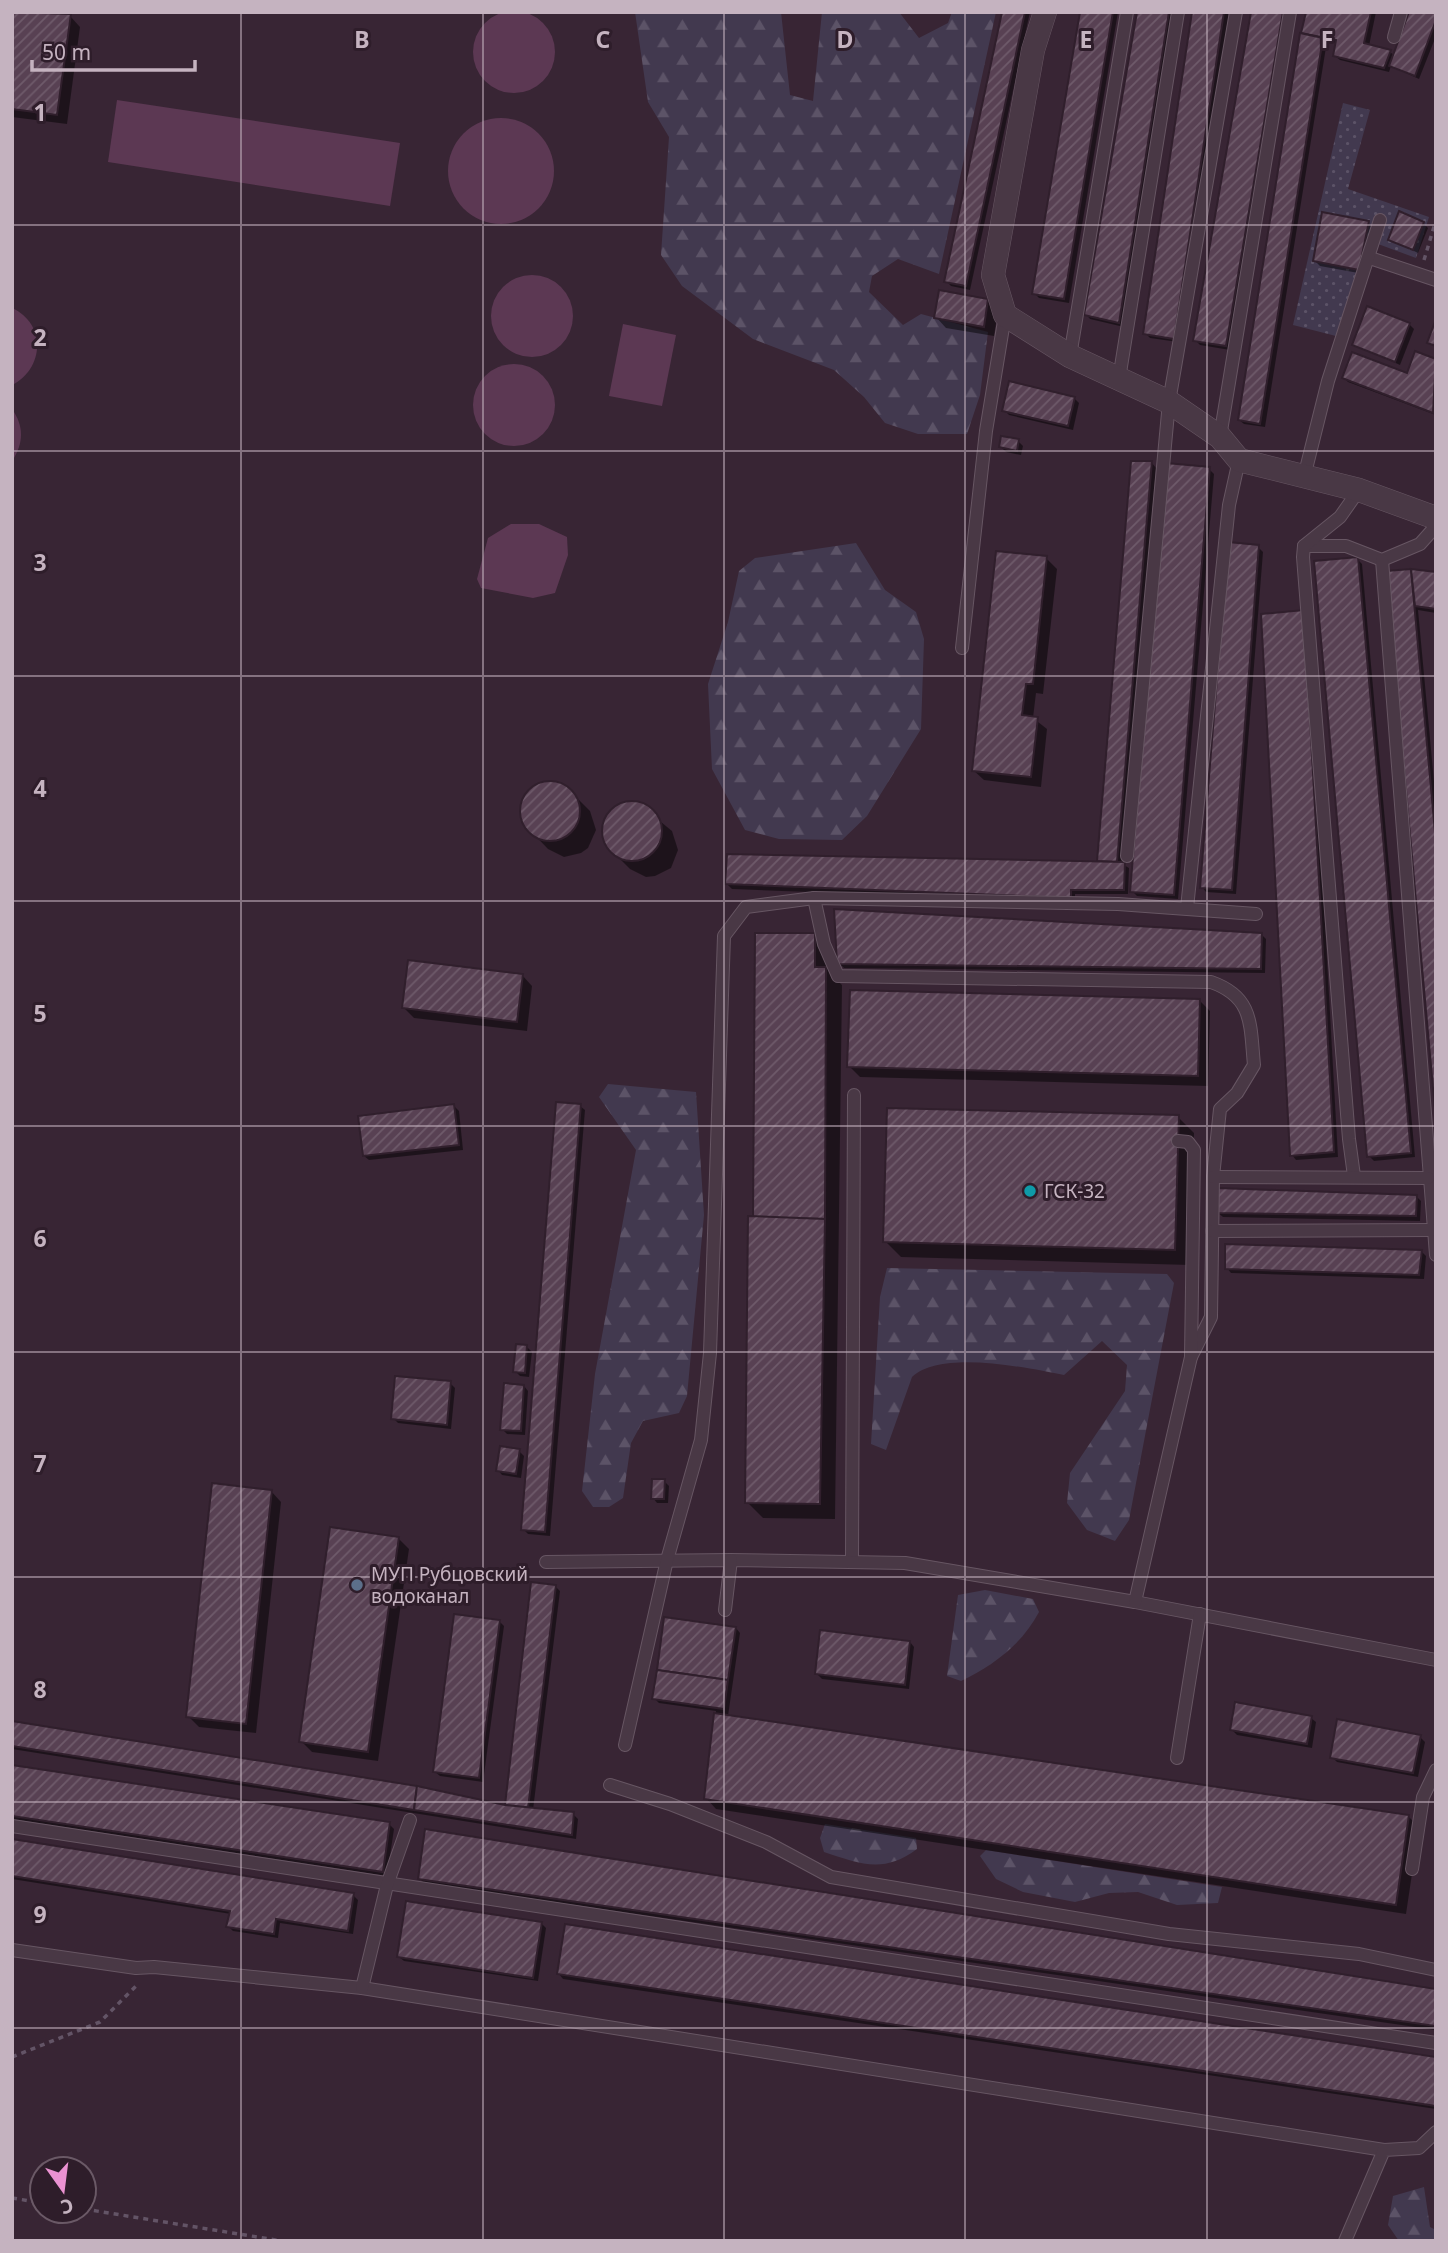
<svg xmlns="http://www.w3.org/2000/svg" width="1448" height="2253" viewBox="0 0 1448 2253" font-family="'Noto Sans',sans-serif">
  <style>
    .forest { fill: url(#forest-firs) }
    .park { fill: url(#park-dots) }
    .water { fill: #5c3853 }
    .shadow { fill: #0007 }
    .building { fill: url(#building-hatch); stroke: #301f2c; stroke-width: 2 }
    .lines { fill: none; stroke-linecap: round; stroke-linejoin: round }
    .service-casing { stroke: #675663; stroke-width: 14 }
    .minor-casing { stroke: #675663; stroke-width: 24 }
    .path { stroke: #635466; stroke-width: 3.5; stroke-dasharray: 5 5; stroke-linecap: butt }
    .service { stroke: #493845; stroke-width: 12 }
    .minor { stroke: #493845; stroke-width: 23 }
    .grid { fill: none; stroke: #c5b3c0; stroke-width: 2; stroke-opacity: 0.55 }
    .culture-dot { fill: #0f9aa8; stroke: #2e1d2a; stroke-width: 2.5 }
    .service-dot { fill: #5c6f8a; stroke: #2e1d2a; stroke-width: 2.5 }
    .labels { text-anchor: middle; dominant-baseline: central; stroke-width: 6; stroke-linejoin: round; paint-order: stroke }
    .poi-label { font-size: 19px; fill: #c5b3c0; stroke: #2e1d2a; text-anchor: start }
    .grid-label { font-size: 23px; text-anchor: middle; font-weight: bold; fill: #c5b3c0; stroke: #2e1d2a; stroke-width: 6; stroke-linejoin: round; paint-order: stroke }
  </style>
  <defs>
    <pattern id="forest-firs" width="22" height="20" patternUnits="userSpaceOnUse" patternTransform="scale(1.75)"><rect width="22" height="20" fill="#42394f"/><path d="M5 1l3.5 6h-7zM16 11l3.5 6h-7z" fill="#5c5367"/></pattern>
    <pattern id="park-dots" width="8" height="8" patternUnits="userSpaceOnUse" patternTransform="scale(1.75)"><rect width="8" height="8" fill="#42394f"/><path d="M2 2h.1M6 6h.1" fill="none" stroke="#5c5367" stroke-width="1.8" stroke-linecap="round"/></pattern>
    <pattern id="building-hatch" width="6" height="6" patternUnits="userSpaceOnUse" patternTransform="scale(1.75)"><rect width="6" height="6" fill="#584153"/><path d="M-1 1l2-2M0 6l6-6M5 7l2-2" fill="none" stroke="#6e5a6a"/></pattern>
  </defs>
  <rect width="100%" height="100%" fill="#382534"/>
  <!-- forest -->
  <g class="forest">
    <path d="M635,12h146l9,83 23,6 9,-89h77l20,26 29,-15 4,-11h44l-57,262 -41,-15 -26,17 -3,16 34,33 18,-11 67,18 -8,63 -13,39h-49l-33,-11 -21,-26 -30,-27 -81,-31 -71,-53 -21,-31 8,-118 -21,-35z"/>
    <path d="M856,543l29,47 31,22 8,27 -3,90 -54,87 -25,24 -63,-1 -34,-9 -33,-61 -4,-85 20,-62 11,-51 16,-13z"/>
    <path d="M608,1084l88,8 8,123 -17,181 -8,17 -36,8 -12,22 -8,55 -14,9h-16l-11,-16 13,-117 41,-224 -37,-53z"/>
    <path d="M887,1268l280,6 7,9 -45,237 -14,21 -28,-11 -20,-27 3,-30 55,-82 2,-26 -25,-24 -38,34c-36,-7 -123,-26 -152,2l-26,73 -15,-6 9,-147z"/>
    <path d="M985,1590l48,9 6,13c-17,32 -45,53 -78,69l-14,-5 11,-81z"/>
    <path d="M825,1824l91,14 1,11c-34,25 -56,15 -93,3l-4,-14z"/>
    <path d="M986,1850l236,37 -4,16 -41,2 -39,-13 -29,1 -34,9 -52,-10 -27,-13 -16,-23z"/>
    <path d="M1424,2187l6,40 6,3v11h-37l-11,-16 5,-29z"/>
  </g>
  <!-- park -->
  <path class="park" d="M1343,103l27,7 -22,79 81,28 -13,41 -46,-17 -34,95 -43,-11z"/>
  <!-- water -->
  <g class="water">
    <circle cx="514" cy="52" r="41"/>
    <path d="M117,100l283,43 -10,63 -282,-44z"/>
    <circle cx="501" cy="171" r="53"/>
    <circle cx="532" cy="316" r="41"/>
    <path d="M12,308c35,16 32,61 0,77z"/>
    <path d="M623,324l53,11 -14,71 -53,-10z"/>
    <circle cx="514" cy="405" r="41"/>
    <path d="M12,409c12,17 12,34 0,52z"/>
    <path d="M511,524h28l28,13 1,18 -13,38 -22,5 -52,-10 -4,-9 11,-41z"/>
  </g>
  <!-- shadow -->
  <g class="shadow">
    <path d="M12,12l58,4 10,11 -13,97 -55,-7z"/>
    <path d="M1004,12h26l-60,278 -19,-4 -5,-5z"/>
    <path d="M1082,12h36l-49,291 -30,-5 -5,-5z"/>
    <path d="M1139,12h35l-50,315 -34,-8 -4,-5z"/>
    <path d="M1194,12h35l-51,330 -28,-4 -5,-5z"/>
    <path d="M1252,12h36l-58,338 -30,-5 -5,-5z"/>
    <path d="M1307,12h69l-7,34 21,6 5,4 41,-44v24l-17,43 -28,-13 -2,6 -49,-12 -5,-4 2,-13 -10,-2 -62,386 -21,-3 -5,-4z"/>
    <path d="M1368,223l5,5 -9,46 -44,-8 -5,-5z"/>
    <path d="M1423,223l5,5 -10,25 -28,-14z"/>
    <path d="M988,300l10,11 -4,25 -48,-8 -10,-11z"/>
    <path d="M1409,324l5,5 -14,36 -46,-21z"/>
    <path d="M1436,361v54l-88,-33 -4,-4 64,-3z"/>
    <path d="M1074,398l5,5 -6,27 -64,-15 -5,-5z"/>
    <path d="M1018,441l5,5 -2,9 -15,-3 -5,-5z"/>
    <path d="M1132,463h20l4,5 -34,396 7,4 -1,26h-53v8l-343,-13 -5,-5 372,-21z"/>
    <path d="M1209,469l5,5 -36,425 -41,-3 -5,-5z"/>
    <path d="M1258,547l5,5 -27,342 -30,-2 -4,-5z"/>
    <path d="M1046,558l11,11 -14,125 -7,-1 -3,25 14,11 -6,58 -57,-7 -11,-10z"/>
    <path d="M1357,559l5,5 53,593 -41,4 -5,-5z"/>
    <path d="M1411,570l25,4v39l-18,-3 18,193v299z"/>
    <path d="M1308,617l30,540 -42,3 -4,-5z"/>
    <path d="M547,783l19,4 24,24 6,19 -8,18 -7,5 -17,4 -16,-8 -23,-24 -3,-18 8,-16z"/>
    <path d="M639,804l33,27 6,19 -7,18 -16,8 -9,1 -16,-8 -17,-17 -8,-16 2,-17 5,-7 8,-6z"/>
    <path d="M1261,934l5,5 -1,34 -421,-5 -5,-5z"/>
    <path d="M814,935l16,16v22l12,12 -7,534 -72,-1 -16,-16 8,-281z"/>
    <path d="M522,975l10,11 -5,45 -113,-13 -10,-10z"/>
    <path d="M1200,1001l10,10 -2,75 -348,-9 -11,-11z"/>
    <path d="M454,1106l5,5 4,39 -94,10 -5,-4z"/>
    <path d="M580,1106l5,4 -35,426 -22,-2 -5,-5z"/>
    <path d="M1178,1117l16,16 -4,132 -289,-8 -16,-16z"/>
    <path d="M1416,1196l5,5 -1,20 -197,-4 -5,-4z"/>
    <path d="M1422,1252l4,4 -2,23 -193,-6 -4,-5z"/>
    <path d="M527,1347l5,5 -3,25 -9,-1 -5,-5z"/>
    <path d="M450,1383l5,5 -4,41 -53,-6 -5,-5z"/>
    <path d="M524,1386l4,5 -3,44 -18,-1 -5,-5z"/>
    <path d="M519,1451l5,5 -3,22 -19,-3 -4,-5z"/>
    <path d="M664,1481l5,5 -1,17h-11l-4,-5z"/>
    <path d="M271,1491l10,11 -25,231 -57,-6 -11,-11z"/>
    <path d="M398,1538l11,11 -31,212 -66,-9 -11,-11z"/>
    <path d="M555,1586l5,5 -27,219 40,4 5,5 -2,20 -564,-90v-26l494,85z"/>
    <path d="M499,1621l5,5 -21,156 -43,-6 -5,-4z"/>
    <path d="M736,1628l4,5 -12,83 680,100 11,11 -13,87 -690,-105 -10,-11 10,-87 -57,-8 -5,-5z"/>
    <path d="M910,1642l4,5 -5,42 -87,-10 -5,-5z"/>
    <path d="M1311,1718l5,4 -4,26 -75,-13 -5,-5z"/>
    <path d="M1420,1737l5,5 -7,35 -81,-15 -5,-5z"/>
    <path d="M12,1767l377,57 5,5 -7,47 -375,-57z"/>
    <path d="M12,1841l341,54 5,5 -5,34 -73,-11 -2,15 -45,-7 -5,-5 3,-12 -219,-35z"/>
    <path d="M419,1878l1017,112v40l-1012,-147z"/>
    <path d="M541,1923l5,5 -8,53 -134,-20 -5,-4z"/>
    <path d="M559,1974l877,85v50l-873,-130z"/>
  </g>
  <!-- building -->
  <g class="building">
    <path d="M12,12l59,2 -14,101 -45,-6z"/>
    <path d="M1002,12h23l-59,274 -22,-4z"/>
    <path d="M1080,12h33l-49,287 -32,-5z"/>
    <path d="M1137,12h32l-50,311 -35,-8z"/>
    <path d="M1192,12h32l-50,327 -31,-5z"/>
    <path d="M1251,12h32l-57,334 -33,-5z"/>
    <path d="M1306,12h65l-7,31 27,7 -7,18 -51,-12 3,-16 -35,-7z"/>
    <path d="M1409,12h27v8l-21,56 -26,-10z"/>
    <path d="M1300,33l23,5 -63,386 -22,-4z"/>
    <path d="M1399,211l25,11 -11,28 -25,-10z"/>
    <path d="M1322,212l47,9 -10,49 -46,-9z"/>
    <path d="M939,290l49,9 -4,28 -50,-9z"/>
    <path d="M1367,306l43,17 -15,39 -43,-17z"/>
    <path d="M1436,319v27l-9,-3z"/>
    <path d="M1415,351l21,8 -3,54 -91,-35 10,-26 55,21z"/>
    <path d="M1009,381l66,16 -7,29 -66,-15z"/>
    <path d="M1001,436l18,3 -2,12 -18,-4z"/>
    <path d="M1131,461h21l-35,401 -20,-1z"/>
    <path d="M1166,463l44,4 -36,428 -44,-3z"/>
    <path d="M1228,542l31,3 -27,345 -32,-2z"/>
    <path d="M996,551l51,5 -14,128h-7l-4,31 16,2 -7,60 -59,-6z"/>
    <path d="M1358,557l53,596 -44,4 -53,-596z"/>
    <path d="M1411,569l25,274v278l-50,-550z"/>
    <path d="M1411,569l25,3v37l-21,-3z"/>
    <path d="M1304,610l30,542 -44,4 -29,-542z"/>
    <circle cx="550" cy="811" r="30"/>
    <circle cx="632" cy="831" r="30"/>
    <path d="M727,854l398,8 -1,28h-53v8l-346,-14z"/>
    <path d="M834,909l428,24 -1,36 -424,-5z"/>
    <path d="M755,933h60v34h11l-1,252 -72,-1z"/>
    <path d="M408,960l115,14 -6,48 -115,-14z"/>
    <path d="M850,990l350,9 -2,77 -351,-9z"/>
    <path d="M556,1102l25,2 -36,428 -24,-2z"/>
    <path d="M454,1104l5,41 -96,11 -5,-40z"/>
    <path d="M887,1108l292,7 -4,135 -292,-8z"/>
    <path d="M1218,1188l199,7 -1,21 -199,-3z"/>
    <path d="M748,1216l77,3 -5,285 -75,-1z"/>
    <path d="M1225,1244l197,6 -3,25 -194,-6z"/>
    <path d="M516,1344l11,1 -2,28 -12,-1z"/>
    <path d="M395,1376l56,5 -4,44 -56,-6z"/>
    <path d="M504,1383l20,2 -3,46 -21,-1z"/>
    <path d="M500,1446l20,3 -4,25 -20,-3z"/>
    <path d="M652,1479h13l-1,20h-13z"/>
    <path d="M212,1483l60,7 -26,234 -60,-7z"/>
    <path d="M330,1527l69,10 -31,215 -69,-10z"/>
    <path d="M531,1582l25,3 -28,223 -23,-3z"/>
    <path d="M454,1614l46,6 -21,158 -46,-6z"/>
    <path d="M664,1617l72,10 -8,53 -71,-10z"/>
    <path d="M820,1630l90,11 -5,44 -90,-11z"/>
    <path d="M657,1670l71,10 -4,29 -72,-10z"/>
    <path d="M1235,1702l77,14 -5,28 -77,-14z"/>
    <path d="M714,1713l695,102 -13,90 -692,-106z"/>
    <path d="M1337,1719l84,16 -8,38 -83,-15z"/>
    <path d="M12,1721l405,65 -3,24 -402,-64z"/>
    <path d="M12,1765l378,57 -7,50 -371,-56z"/>
    <path d="M417,1786l88,19 69,7 -2,23 -158,-25z"/>
    <path d="M425,1829l1011,160v34l-1,3 -1017,-147z"/>
    <path d="M12,1839l342,54 -6,38 -72,-12 -2,15 -48,-7 4,-16 -218,-35z"/>
    <path d="M406,1901l136,21 -9,56 -136,-21z"/>
    <path d="M565,1924l871,133v49l-879,-132z"/>
  </g>
  <g class="lines">
    <!-- service casing -->
    <g class="service-casing">
      <g id="service">
        <path d="M1394,37l7,-25"/>
        <path d="M1370,258l66,22"/>
        <path d="M1070,356l57,-344"/>
        <path d="M1119,379l59,-367"/>
        <path d="M1220,437l70,-425"/>
        <path d="M1304,477l24,-96 52,-161"/>
        <path d="M1304,546h42l36,14 38,-16 16,-18"/>
        <path d="M1382,560l54,695"/>
        <path d="M962,648l24,-217 19,-116"/>
        <path d="M1127,856l42,-454 67,-390"/>
        <path d="M814,898l10,46 14,32 373,6c43,15 39,43 43,83l-17,28 -17,16 -7,68 -2,140 -20,40"/>
        <path d="M1187,908l42,-403 10,-45"/>
        <path d="M1354,1176l-5,-37 -46,-582 1,-11 36,-29 19,-27"/>
        <path d="M1213,1177l215,1"/>
        <path d="M1212,1231l221,-1"/>
        <path d="M852,1560l2,-465"/>
        <path d="M546,1562l185,-2 174,3 230,39 301,58"/>
        <path d="M1135,1602l56,-245 3,-207 -6,-8 -10,-1"/>
        <path d="M725,1610l6,-50"/>
        <path d="M625,1745l42,-185 34,-120 9,-87 14,-417 22,-29 68,-9 304,6 138,10"/>
        <path d="M1177,1758l23,-144"/>
        <path d="M610,1785l60,19 96,38 65,35 338,57 190,20 77,16"/>
        <path d="M12,1826l1424,217"/>
        <path d="M1412,1869l11,-72 13,-27"/>
        <path d="M12,1950l124,18 18,-1 208,21 1022,162"/>
        <path d="M362,1988l25,-103 23,-65"/>
        <path d="M1345,2241l39,-91 35,-2 17,-16"/>
      </g>
    </g>
    <!-- minor casing -->
    <g class="minor-casing">
      <path id="minor" d="M1045,12l-12,38 -40,225 12,40 65,41 99,46 51,35 19,23 120,30 77,28"/>
    </g>
    <!-- path -->
    <g class="path">
      <path d="M1424,260l12,-40"/>
      <path d="M12,2057l88,-35 36,-36"/>
      <path d="M12,2198l30,5"/>
      <path d="M84,2209l198,32"/>
    </g>
    <!-- service -->
    <use href="#service" class="service"/>
    <!-- minor -->
    <use href="#minor" class="minor"/>
  </g>
  <!-- grid -->
  <path class="grid" d="M241,12v2229M483,12v2229M724,12v2229M965,12v2229M1207,12v2229M12,225h1424M12,451h1424M12,676h1424M12,901h1424M12,1126h1424M12,1352h1424M12,1577h1424M12,1802h1424M12,2028h1424"/>
  <!-- markers -->
  <circle class="culture-dot" cx="1030" cy="1191" r="7"/>
  <circle class="service-dot" cx="357" cy="1585" r="7"/>
  <g class="labels">
    <!-- poi labels -->
    <g class="poi-label">
      <text x="1044" y="1191">ГСК-32</text>
      <text x="371" y="1574">МУП Рубцовский<tspan x="371" dy="22">водоканал</tspan></text>
    </g>
  </g>
  <g class="grid-label">
    <text x="362" y="48">B</text>
    <text x="603" y="48">C</text>
    <text x="845" y="48">D</text>
    <text x="1086" y="48">E</text>
    <text x="1327" y="48">F</text>
    <text x="40" y="121">1</text>
    <text x="40" y="346">2</text>
    <text x="40" y="571">3</text>
    <text x="40" y="797">4</text>
    <text x="40" y="1022">5</text>
    <text x="40" y="1247">6</text>
    <text x="40" y="1472">7</text>
    <text x="40" y="1698">8</text>
    <text x="40" y="1923">9</text>
  </g>
  <!-- border -->
  <rect width="1448" height="2253" fill="none" stroke="#c5b3c0" stroke-width="28"/>
  <!-- north arrow -->
  <g transform="translate(63 2190) rotate(166)"><circle r="33" fill="#2e1d2a" stroke="#6a5966" stroke-width="2"/>
  <path d="M0-5L12 26L0 18L-12 26Z" fill="#eb92d2"/>
  <text y="-10" font-size="19" font-weight="bold" text-anchor="middle" fill="#c5b3c0">С</text>
  </g>
  <!-- scale -->
  <path d="M32 60v10h163v-10" fill="none" stroke="#c5b3c0" stroke-width="3.5"/>
  <text x="42" y="60" font-size="21" fill="#c5b3c0" stroke="#2e1d2a" stroke-width="5" paint-order="stroke">50 m</text>
</svg>
